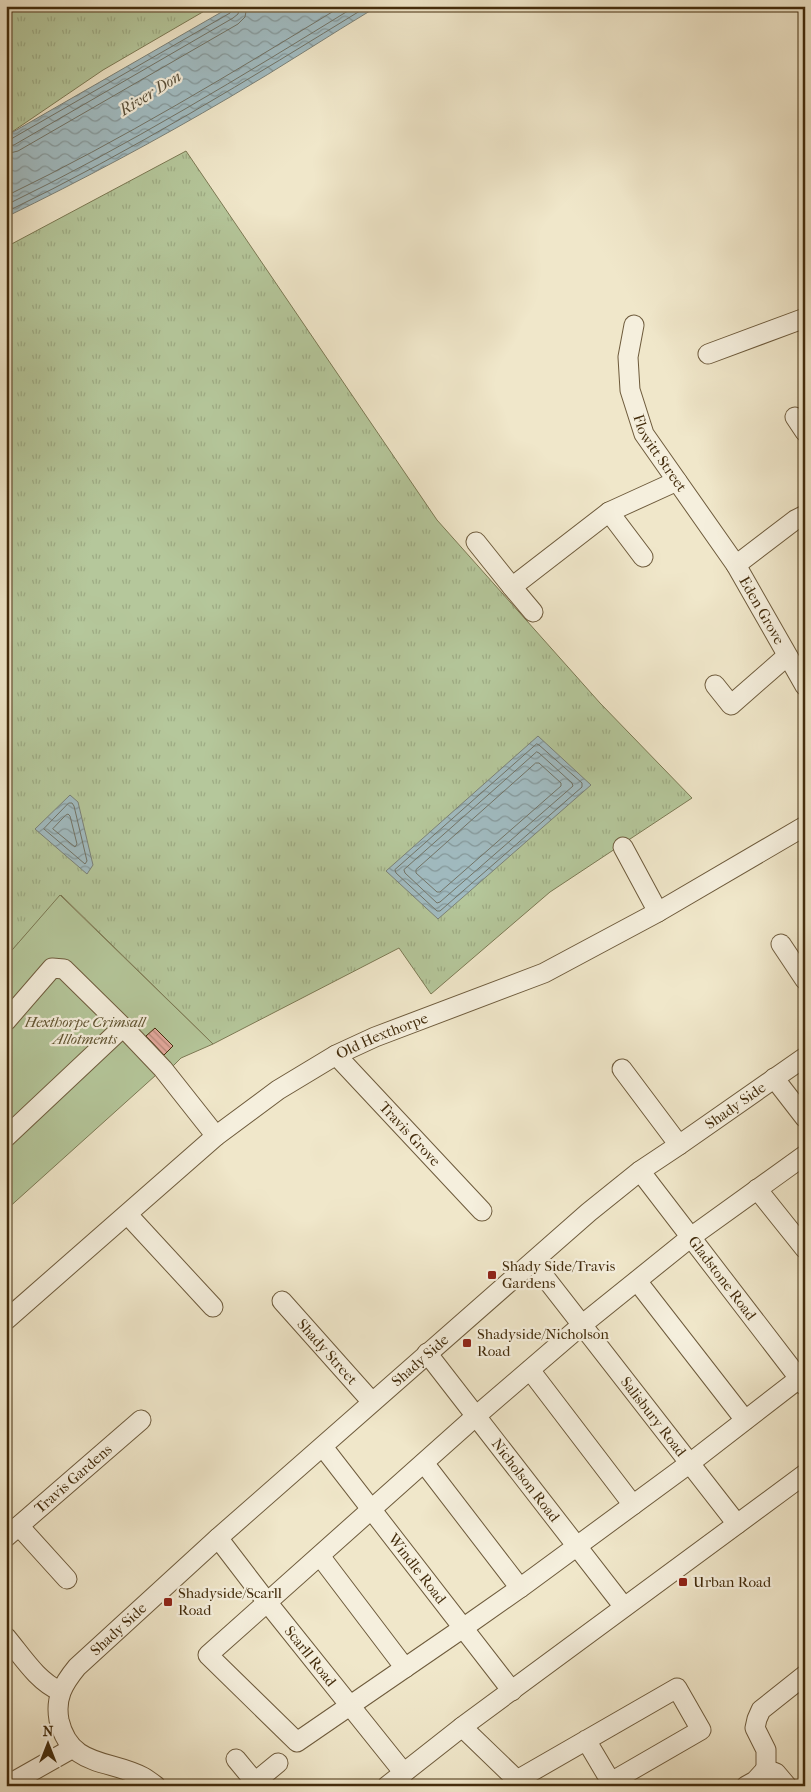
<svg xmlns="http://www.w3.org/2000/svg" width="811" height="1792" viewBox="0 0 811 1792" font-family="'IM FELL French Canon',serif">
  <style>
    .grass { fill: url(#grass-tufts); stroke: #7c7a54 }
    .garden { fill: #b5c79b; stroke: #7c7a54 }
    .water { fill: url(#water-waves); stroke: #7b8279 }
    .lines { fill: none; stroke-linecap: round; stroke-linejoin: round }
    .shore { stroke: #727467; stroke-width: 1 }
    .building { fill: url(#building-back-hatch); stroke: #432c0c }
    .minor-casing { stroke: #6e5b3c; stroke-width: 21 }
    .minor { stroke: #f5efdd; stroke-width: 19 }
    .poi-dot { fill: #8f2418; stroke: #f5efdd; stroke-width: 2 }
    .labels { text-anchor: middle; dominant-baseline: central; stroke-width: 4.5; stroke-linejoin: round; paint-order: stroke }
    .street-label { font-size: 15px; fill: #432c0c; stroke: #f5efdd }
    .park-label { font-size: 15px; font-style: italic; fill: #605330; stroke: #f5efdd }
    .poi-label { font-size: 15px; fill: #432c0c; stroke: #f5efdd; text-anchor: start }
    .water-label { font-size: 16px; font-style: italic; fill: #5a503a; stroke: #f5efdd }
  </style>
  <defs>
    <pattern id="grass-tufts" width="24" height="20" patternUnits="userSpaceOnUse" patternTransform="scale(1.25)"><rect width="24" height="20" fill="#b5c79b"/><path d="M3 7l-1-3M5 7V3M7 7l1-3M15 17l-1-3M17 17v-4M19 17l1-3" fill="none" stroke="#9dab84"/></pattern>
    <pattern id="water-waves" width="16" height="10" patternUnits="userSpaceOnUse" patternTransform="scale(1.25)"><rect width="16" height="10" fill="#a1bcc2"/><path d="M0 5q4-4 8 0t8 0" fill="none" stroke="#85999c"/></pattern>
    <pattern id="building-back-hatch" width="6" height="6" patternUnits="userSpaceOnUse" patternTransform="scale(1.25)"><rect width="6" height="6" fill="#e4a99d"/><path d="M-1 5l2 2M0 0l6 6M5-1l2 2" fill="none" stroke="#ba8a7e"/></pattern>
  </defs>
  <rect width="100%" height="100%" fill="#f0e7ca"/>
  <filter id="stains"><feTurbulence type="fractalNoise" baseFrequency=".004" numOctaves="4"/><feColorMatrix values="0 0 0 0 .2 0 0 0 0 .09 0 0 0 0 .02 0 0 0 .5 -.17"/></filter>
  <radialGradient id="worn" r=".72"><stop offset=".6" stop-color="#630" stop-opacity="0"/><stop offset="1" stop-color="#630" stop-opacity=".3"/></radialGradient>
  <!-- grass -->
  <g class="grass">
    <path d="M6,6h207l-110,64 -97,66z"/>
    <path d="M186,151l251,369 163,183 92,95 -142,94 -119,102 -32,-46 -186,96 -152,-149 -55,62v-710z"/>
  </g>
  <!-- garden -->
  <path class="garden" d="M60,895l153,149 -32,14 -11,11 -4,-3 -160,144v-253z"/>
  <!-- water -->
  <g class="water">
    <path d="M232,6h146c-50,30 -98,62 -148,91 -73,43 -148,83 -224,120v-81z"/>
    <path d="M538,736l53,49 -153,134 -52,-48z"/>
    <path d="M70,795l8,7 15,63 -6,9 -52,-45z"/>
  </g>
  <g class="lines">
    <!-- shore -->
    <g class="shore">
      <path d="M6,140l5,-1 219,-126 3,-7"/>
      <path d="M6,146l8,-1 219,-127 5,-4 2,-8"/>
      <path d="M6,154l12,-3 220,-127 7,-7 2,-11"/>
      <path d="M6,196c116,-56 226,-123 336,-190"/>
      <path d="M6,205c122,-59 236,-129 350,-199"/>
      <path d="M6,212c127,-61 243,-133 362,-206"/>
      <path d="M537,744l2,1 43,38v4l-142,124h-3l-41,-38 -1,-3z"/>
      <path d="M537,752l2,1 33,30 1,3 -133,116 -3,1 -32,-30 -1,-3z"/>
      <path d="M536,763h3l22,20v3l-121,106h-3l-21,-19v-3z"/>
      <path d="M69,803h3l2,3 13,55 -2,3 -41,-35z"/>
      <path d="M66,815l2,-1 2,2 7,28 -2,3 -22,-18z"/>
    </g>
  </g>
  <!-- building -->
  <path class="building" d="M155,1028l18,18 -9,9 -18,-19z"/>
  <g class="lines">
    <!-- minor casing -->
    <g class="minor-casing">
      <g id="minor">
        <path id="s1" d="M634,325l-6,32 2,33 14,44 92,131 69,121"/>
        <path d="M708,354l97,-36"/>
        <path d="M795,417l10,15"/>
        <path d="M609,512l34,45"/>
        <path d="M476,542l36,45 97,-75 68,-31"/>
        <path d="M736,565l59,-45 10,-5"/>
        <path d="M512,587l21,25"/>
        <path d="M715,685l16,20 56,-49"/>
        <path d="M623,847l35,65"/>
        <path d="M781,944l24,36"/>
        <path d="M6,1021l46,-53 12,1 59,58 40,42 53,67"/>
        <path id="s2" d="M336,1055l146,156"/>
        <path d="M622,1069l57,76"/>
        <path d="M774,1078l31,40"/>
        <path d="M6,1137l117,-110"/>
        <path d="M805,1155l-114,82 -108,87 -107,92 -268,239 89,87 166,-114 57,-40 170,-125 115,-89"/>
        <path id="s3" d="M640,1171l165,215"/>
        <path d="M757,1189l48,60"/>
        <path d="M128,1215l85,92"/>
        <path id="s4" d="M533,1262l204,262"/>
        <path d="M637,1281l108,139"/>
        <path id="s5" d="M282,1301l90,101"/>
        <path id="s6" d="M6,1320l210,-184 62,-46 58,-35 39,-18 169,-64 114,-61 147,-86"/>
        <path id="s7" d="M427,1353l197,254"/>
        <path d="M530,1370l103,135"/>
        <path id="s8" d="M323,1447l189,244"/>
        <path d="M424,1463l96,125"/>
        <path d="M19,1526l48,53"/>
        <path id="s9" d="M6,1537l135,-117"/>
        <path id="s10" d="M218,1538l49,64 137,171"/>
        <path d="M320,1556l85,112"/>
        <path d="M6,1637c16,19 31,44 54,54"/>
        <path d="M462,1727l55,53 3,6"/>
        <path d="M236,1759l19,23"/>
        <path d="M517,1780l160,-92 24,42 -90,52 -25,-42"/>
        <path d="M6,1786l67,-38"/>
        <path id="s11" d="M156,1786c-4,-3 -8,-6 -13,-9 -34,-18 -73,-9 -84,-57 -4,-22 4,-36 18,-53l141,-129 371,-326 51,-41 39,-26 126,-88"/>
        <path d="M250,1786l28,-23"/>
        <path d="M387,1786l75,-59 343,-253"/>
        <path d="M746,1786l9,-5 11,-12"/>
        <path d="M787,1786l-11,-13 -10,-4v-19l-11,-22 2,-9 4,-9 44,-35"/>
      </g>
    </g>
    <!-- minor -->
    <use href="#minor" class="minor"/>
  </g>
  <!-- markers -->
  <g class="poi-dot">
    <rect x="487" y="1270" width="10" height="10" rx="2.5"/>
    <rect x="462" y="1338" width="10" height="10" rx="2.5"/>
    <rect x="678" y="1577" width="10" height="10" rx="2.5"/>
    <rect x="163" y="1597" width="10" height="10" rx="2.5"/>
  </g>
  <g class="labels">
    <!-- street labels -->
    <g class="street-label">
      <text stroke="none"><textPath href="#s1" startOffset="136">Flowitt Street</textPath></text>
      <text stroke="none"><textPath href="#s1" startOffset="324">Eden Grove</textPath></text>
      <text stroke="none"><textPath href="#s6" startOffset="474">Old Hexthorpe</textPath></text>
      <text stroke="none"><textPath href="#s11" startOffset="1048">Shady Side</textPath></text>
      <text stroke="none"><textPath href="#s2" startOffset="108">Travis Grove</textPath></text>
      <text stroke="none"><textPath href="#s3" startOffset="135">Gladstone Road</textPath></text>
      <text stroke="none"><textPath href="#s5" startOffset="68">Shady Street</textPath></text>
      <text stroke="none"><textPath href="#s11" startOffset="642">Shady Side</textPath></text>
      <text stroke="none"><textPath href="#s4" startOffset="196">Salisbury Road</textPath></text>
      <text stroke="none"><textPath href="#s9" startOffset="89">Travis Gardens</textPath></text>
      <text stroke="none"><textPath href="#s7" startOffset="161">Nicholson Road</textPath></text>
      <text stroke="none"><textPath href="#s8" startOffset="154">Windle Road</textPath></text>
      <text stroke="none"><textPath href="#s11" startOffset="238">Shady Side</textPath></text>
      <text stroke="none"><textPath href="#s10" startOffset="150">Scarll Road</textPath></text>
    </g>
    <!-- park labels -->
    <g class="park-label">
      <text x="85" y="1022">Hexthorpe Crimsall<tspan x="85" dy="17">Allotments</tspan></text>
    </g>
    <!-- poi labels -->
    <g class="poi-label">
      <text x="502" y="1266">Shady Side/Travis<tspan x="502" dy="17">Gardens</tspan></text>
      <text x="477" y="1334">Shadyside/Nicholson<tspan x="477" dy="17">Road</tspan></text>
      <text x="693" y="1582">Urban Road</text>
      <text x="178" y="1593">Shadyside/Scarll<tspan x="178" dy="17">Road</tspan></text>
    </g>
    <!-- water labels -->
    <g class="water-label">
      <text transform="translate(150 93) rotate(-32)">River Don</text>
    </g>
  </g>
  <!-- margin -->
  <rect width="811" height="1792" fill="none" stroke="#f0e7ca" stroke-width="25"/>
  <rect x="8" y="8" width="796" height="1777" fill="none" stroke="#432c0c" stroke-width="2.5"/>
  <rect x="12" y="12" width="786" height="1767" fill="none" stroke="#432c0c"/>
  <!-- north arrow -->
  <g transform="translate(48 1744)" stroke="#f5efdd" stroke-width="4" paint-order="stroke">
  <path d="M0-4L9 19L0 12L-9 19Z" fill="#432c0c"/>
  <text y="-8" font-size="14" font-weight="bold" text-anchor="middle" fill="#432c0c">N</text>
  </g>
  <rect width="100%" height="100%" filter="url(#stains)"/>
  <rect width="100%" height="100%" fill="url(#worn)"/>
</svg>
